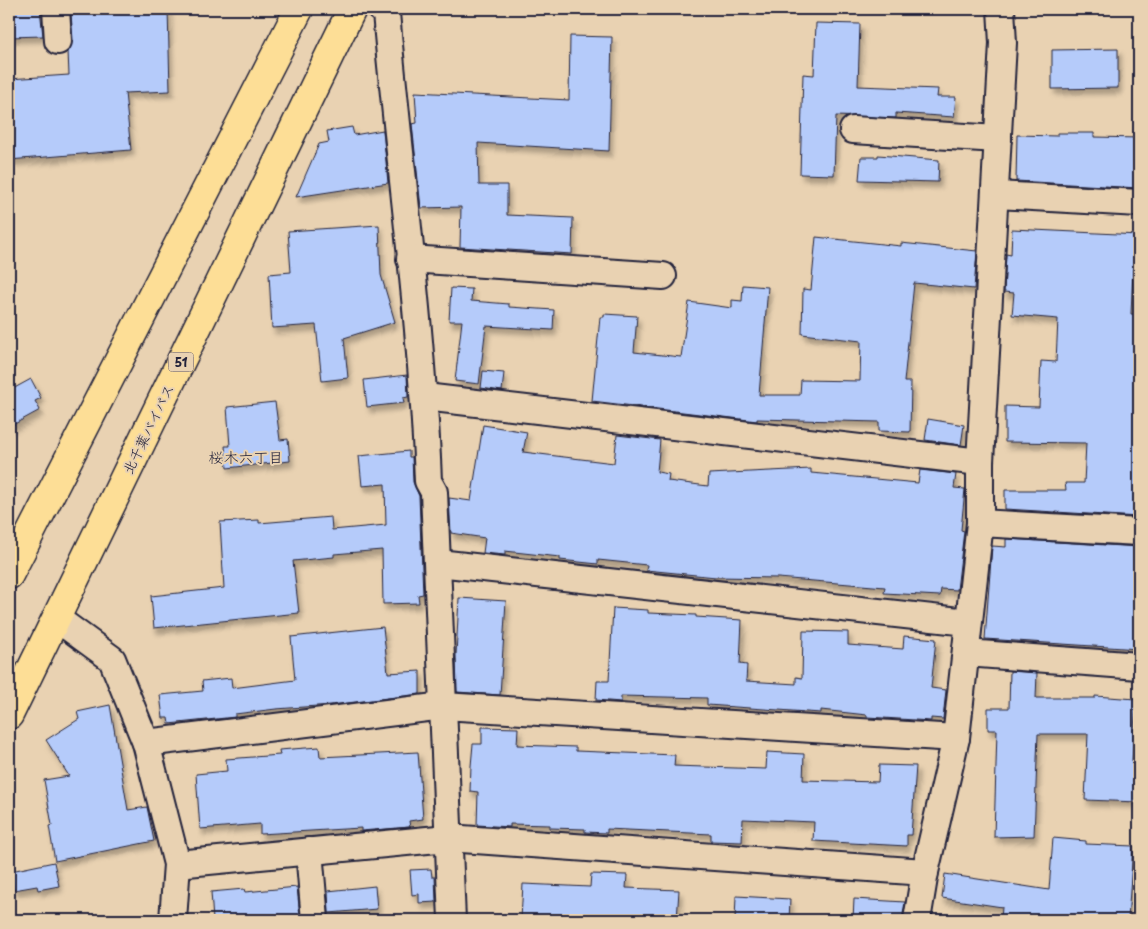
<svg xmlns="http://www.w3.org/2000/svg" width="1148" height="929" viewBox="0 0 1148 929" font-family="'Playpen Sans','Klee One',sans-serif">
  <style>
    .building { fill: #b5cbfa; stroke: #22223b; filter: url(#shadow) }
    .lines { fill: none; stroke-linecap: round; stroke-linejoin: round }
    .street-casing { stroke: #22223b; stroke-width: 30 }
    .highway-casing { stroke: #22223b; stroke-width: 31 }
    .street { stroke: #e9d2b2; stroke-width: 26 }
    .highway { stroke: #fdde96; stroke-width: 28 }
    .labels { text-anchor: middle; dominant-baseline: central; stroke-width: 4; stroke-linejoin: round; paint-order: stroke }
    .shield { fill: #e9d2b2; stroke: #5e575f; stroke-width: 1 }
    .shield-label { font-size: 12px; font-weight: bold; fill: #22223b }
    .street-label { font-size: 14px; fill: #22223b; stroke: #e9d2b2 }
    .neighbourhood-label { font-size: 15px; fill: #22223b; stroke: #e9d2b2 }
  </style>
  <defs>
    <filter id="shadow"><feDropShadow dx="3" dy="5.5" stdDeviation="2.5" flood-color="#0004"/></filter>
  </defs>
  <rect width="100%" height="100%" fill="#e9d2b2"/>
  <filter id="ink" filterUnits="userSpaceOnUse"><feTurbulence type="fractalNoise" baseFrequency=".02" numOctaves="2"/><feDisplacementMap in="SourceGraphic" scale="10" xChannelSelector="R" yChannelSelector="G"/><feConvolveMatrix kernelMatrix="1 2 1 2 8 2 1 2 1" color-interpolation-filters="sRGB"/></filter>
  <g filter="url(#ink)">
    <!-- building -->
    <g class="building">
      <path d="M9,9h31l3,27 -34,1z"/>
      <path d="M123,9h45l2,82 -45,2 6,57 -122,10v-81l60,-4 -1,-24 5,-11 -2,-26 16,-1v-3z"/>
      <path d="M816,23l44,1 -2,62 80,3 -1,8h19l-2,20 -58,-4v5l-60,-2 -2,59 -34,-1 3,-100 11,1z"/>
      <path d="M570,36l42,1 -3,114 -131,-8 1,42h28v30l66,3 -1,36 -112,-7 1,-40 -40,1 -9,-84 5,-1 -2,-31 154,8z"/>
      <path d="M1118,49v39l-66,1v-39z"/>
      <path d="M352,127l2,8 29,-5 5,53 -92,14 23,-53 10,-2 -2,-11z"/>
      <path d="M1057,133h37v4l45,1v50l-123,-7 1,-46 40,1z"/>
      <path d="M878,155l61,5 -1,22 -79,-2 2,-23h17z"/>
      <path d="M379,225l2,50 14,47 -51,16 4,40 -26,3 -6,-56 -44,3 -3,-54 22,-2 -3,-41z"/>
      <path d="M1012,229l127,6v35h-6l-2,44h8v203l-134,-8v-19h61l-1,-7h19l2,-40 -81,-1v-36l34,1 2,-46 15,1 2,-43 -46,-4 2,-22 -10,-1 2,-38 5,1z"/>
      <path d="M816,237l85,9v-3l76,8 -3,38 -60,-6 -10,99h7l-1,50 -31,-1v-9l-122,-3v2l-165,-20 8,-84h4v-3l33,2 -3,36 47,5 8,-55 43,6v-8l10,1 1,-16 25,2 -9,108h41l1,-15 59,1 1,-40 -59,-7 1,-45 8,1z"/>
      <path d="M451,288l21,1 -1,12 38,3v3l45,3 -1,20 -67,-4 -7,58 -24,-3 7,-60h-13z"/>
      <path d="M483,371l21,2 -2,18 -21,-3z"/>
      <path d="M407,375l1,22 -5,1 1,5 -37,4 -3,-27z"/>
      <path d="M31,379l10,19 -6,3 5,9 -31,17v-36z"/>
      <path d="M275,402l5,38 8,-1 2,22 -63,7 -2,-22h5l-3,-39z"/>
      <path d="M928,419l36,6 -3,20 -36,-5z"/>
      <path d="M483,425l44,7 -4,20 91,11 3,-28 43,5 -3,32 12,2 -1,7 40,5 1,-12 102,-5v4l107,10 2,-13 36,4 -2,14 11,1 -4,41 3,1 -7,59 -16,-1 -1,7 -56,-3 1,-6 -107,-9 -62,-1 -70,-7 1,-5 -49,-5v4l-38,-4v-3l-55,-6v4l-22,-2 2,-15 -34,-5 -2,-35 22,3z"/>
      <path d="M409,451v6h3l1,25 6,14 4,98 -5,1 1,8 -36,1 -1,-54 -48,4v3l-41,4 6,52 -145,15 -3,-32 73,-8 -4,-66 39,-2v3l72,-6 1,13 54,-5 -1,-41 -23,2 -3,-30z"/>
      <path d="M1006,539l133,8v102l-154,-10 7,-93 14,1z"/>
      <path d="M459,598l47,3 -6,94 -43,-3 -1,-37z"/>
      <path d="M613,608l35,2v3l48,2v2l46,3 -2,44 7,1 -1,16 50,3v-7l6,1 1,-47 45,1v13l55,4 1,-13 32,3 -5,49 15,2 -3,29 -12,-1v3l-64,-4v-2l-46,-5v3l-114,-8v-7l-86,-2v6l-25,-2 1,-19h12z"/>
      <path d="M383,627l5,46 32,-2v23l-89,11 -55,4 -41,5v3l-66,7 -1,-6h-5l-3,-23 43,-4 -1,-10 29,-3 1,10 63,-8 -4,-43z"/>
      <path d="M1010,671l27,2 -1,25h59v-2l41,3 -4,63 7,1v39l-54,-2 3,-66h-50l-4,102 -40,1 3,-107h-9v-22h21z"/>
      <path d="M110,705l18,105 19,-3 7,34 -99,20 -6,-35 3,-1 -8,-45 25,-4 -23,-36 33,-21 -2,-7z"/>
      <path d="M482,727l36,1 -1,17 59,2v4l99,4 -1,11 92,3 1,-17 37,2 -1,26 75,2 1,-17 37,1 -5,69h-4v11l-94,-5 1,-19 -71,-3 -1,23 -31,-1v-7l-104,-5v4l-22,-1v-3l-35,-1v-3l-40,-1v3l-33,-2 1,-33 -8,-1 1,-25 2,-22h9z"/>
      <path d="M319,747l1,10 98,-5 5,67 -14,2 1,6 -49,4v-3l-101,6v-10l-60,5 -4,-55 31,-3 -1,-12 54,-4 -1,-5z"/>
      <path d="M1053,838l33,3v3l47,2 -5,74h-127l1,-13 -60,-9 3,-24 104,16z"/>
      <path d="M54,862l5,24 -21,4 -1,-4 -23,4 -3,-19z"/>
      <path d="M431,869l1,8h3l1,25 -17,1v-9l-7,1 -2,-25z"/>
      <path d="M591,874l36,1 -1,13 53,2 -2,30 -156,-1 2,-35 67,3z"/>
      <path d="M375,886l2,23 -48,4 -1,-22z"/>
      <path d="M297,887l3,30 -33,3h-54l-2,-28 33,-3 1,3z"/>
      <path d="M736,896l54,3 -1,21h-54z"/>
      <path d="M854,899l51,3 -3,18h-49z"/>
    </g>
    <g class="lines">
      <!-- street casing -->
      <g class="street-casing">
        <g id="street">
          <path d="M56,9l2,32"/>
          <path d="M381,9l5,4c14,156 36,312 42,468l6,11 18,428"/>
          <path d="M853,130l145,9"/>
          <path d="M996,195l143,8"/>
          <path d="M410,259l253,17"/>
          <path d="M425,397l555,65"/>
          <path d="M980,523l159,9"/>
          <path d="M438,563l530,59"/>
          <path d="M56,618l56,41 34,84 31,121 -4,56"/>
          <path d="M966,653l173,13"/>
          <path d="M146,743l297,-37 513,32"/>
          <path d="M309,851l6,69"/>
          <path d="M177,864l271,-26 477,34"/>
          <path d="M917,920l8,-48 31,-134 24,-215v-61l23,-419 -2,-34"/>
        </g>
      </g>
      <!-- highway casing -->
      <g class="highway-casing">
        <g id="highway">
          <path d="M9,575l290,-566"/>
          <path d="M9,715l343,-706"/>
        </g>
      </g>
      <!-- street -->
      <use href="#street" class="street"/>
      <!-- highway -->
      <use href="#highway" class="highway"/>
    </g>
  </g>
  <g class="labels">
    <!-- shield labels -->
    <rect class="shield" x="168.5" y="352.5" width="25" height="19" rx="4"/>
    <g class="shield-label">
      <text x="181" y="362">51</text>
    </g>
    <!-- street labels -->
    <g class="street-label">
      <text transform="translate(148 429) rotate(-64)">北千葉バイパス</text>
    </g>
    <!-- neighbourhood labels -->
    <g class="neighbourhood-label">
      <text x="246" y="456">桜木六丁目</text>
    </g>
  </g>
  <!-- margin -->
  <rect width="1148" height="929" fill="none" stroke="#e9d2b2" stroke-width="30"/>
  <rect x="15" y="15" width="1118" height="899" fill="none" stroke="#22223b" stroke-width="2" filter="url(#ink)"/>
</svg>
